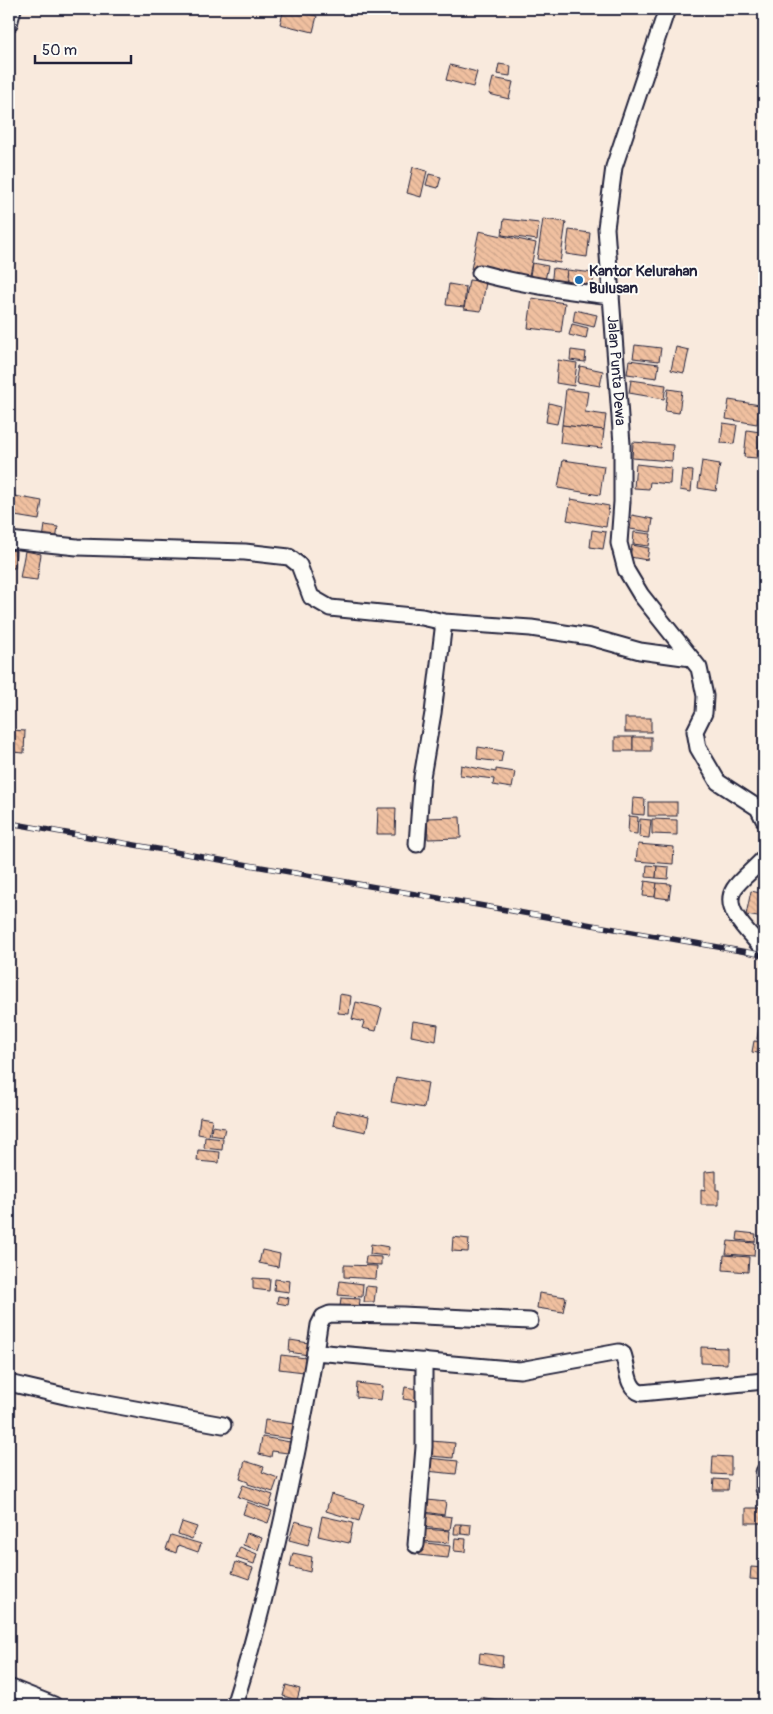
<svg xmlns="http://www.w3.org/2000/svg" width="773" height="1714" viewBox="0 0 773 1714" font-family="Pangolin,sans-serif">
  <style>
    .building { fill: url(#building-back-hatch); stroke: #22223b }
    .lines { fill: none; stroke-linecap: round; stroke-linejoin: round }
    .street-casing { stroke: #22223b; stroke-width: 19 }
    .street { stroke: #fdfcf7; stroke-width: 15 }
    .rail-casing { stroke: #22223b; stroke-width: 5.5 }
    .rail { stroke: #fdfcf7; stroke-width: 4; stroke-dasharray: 11; stroke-linecap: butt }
    .poi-dot { fill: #1f6fb2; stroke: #fdfcf7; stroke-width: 2 }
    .labels { text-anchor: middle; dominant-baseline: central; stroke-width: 4; stroke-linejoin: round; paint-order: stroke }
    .poi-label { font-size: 15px; font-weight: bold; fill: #22223b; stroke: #fdfcf7; text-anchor: start }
    .street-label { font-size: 15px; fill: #22223b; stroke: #fdfcf7 }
  </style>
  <defs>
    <pattern id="building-back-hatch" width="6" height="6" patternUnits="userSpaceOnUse" patternTransform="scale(1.25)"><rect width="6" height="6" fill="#f0c0a0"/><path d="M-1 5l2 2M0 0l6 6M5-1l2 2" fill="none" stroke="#cea58b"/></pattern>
  </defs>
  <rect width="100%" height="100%" fill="#f9eadd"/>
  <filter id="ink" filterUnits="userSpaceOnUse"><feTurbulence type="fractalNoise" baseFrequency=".02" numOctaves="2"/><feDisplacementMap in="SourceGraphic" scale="10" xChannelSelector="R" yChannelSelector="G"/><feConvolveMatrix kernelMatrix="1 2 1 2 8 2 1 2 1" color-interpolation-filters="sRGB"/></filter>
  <g filter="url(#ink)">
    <!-- building -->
    <g class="building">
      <path d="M284,9l33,7 -4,16 -33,-8z"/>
      <path d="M499,64l12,2 -1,10 -13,-2z"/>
      <path d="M450,65l27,7 -4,15 -27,-7z"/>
      <path d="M493,78l20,4 -4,17 -20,-5z"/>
      <path d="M413,167l14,4 -6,26 -14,-4z"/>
      <path d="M429,174l12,3 -3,11 -12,-3z"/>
      <path d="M504,219l35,4 -2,17 -35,-5z"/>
      <path d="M543,219l23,3 -6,41 -23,-4z"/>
      <path d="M569,230l21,3 -3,24 -21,-3z"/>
      <path d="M479,231l57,12 -8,37 -57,-11z"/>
      <path d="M532,263l16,3 -4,19 -15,-3z"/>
      <path d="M553,268l14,2 -2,18 -14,-2z"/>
      <path d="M567,270l27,3 -2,18 -27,-3z"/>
      <path d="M469,280l17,2 -5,29 -17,-2z"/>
      <path d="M449,284l17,3 -2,20 -18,-2z"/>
      <path d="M532,298l33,5 -4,29 -33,-4z"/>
      <path d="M575,310l22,5 -3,12 -21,-5z"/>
      <path d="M572,324l16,4 -2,11 -17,-4z"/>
      <path d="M635,345l26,3 -2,13 -26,-3z"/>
      <path d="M676,347l13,3 -5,23 -13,-3z"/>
      <path d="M571,350l15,2 -1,10 -15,-2z"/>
      <path d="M558,360l19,3 -3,23 -18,-3z"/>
      <path d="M629,360l30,4 -2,14 -30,-4z"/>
      <path d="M580,366l23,5 -3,15 -23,-4z"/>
      <path d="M631,380l35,5 -2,14 -35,-6z"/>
      <path d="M566,389l22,3 -3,20 21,3 -2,15 -42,-5z"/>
      <path d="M668,389l14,2 -3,22 -14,-2z"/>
      <path d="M729,400l31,5 -3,19 -31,-5z"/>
      <path d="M549,403l12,3 -4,18 -11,-2z"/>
      <path d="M723,423l14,2 -3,19 -13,-1z"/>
      <path d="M562,425l42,5 -2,18 -42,-5z"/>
      <path d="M747,430l13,2 -3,26 -13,-1z"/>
      <path d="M633,442l40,3 -1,16 -40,-3z"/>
      <path d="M563,460l41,6 -4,29 -42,-7z"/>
      <path d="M702,461l18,3 -4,27 -18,-3z"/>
      <path d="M636,464l35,4 -1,16 -20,-2 -1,7 -15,-1z"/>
      <path d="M682,470l11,1 -2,21 -11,-2z"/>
      <path d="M9,495l33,6 -3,19 -30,-5z"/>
      <path d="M571,499l38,7 -3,21 -39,-7z"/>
      <path d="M632,515l21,4 -2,13 -21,-3z"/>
      <path d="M45,525l13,2 -2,14 -13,-2z"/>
      <path d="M592,530l14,2 -3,17 -13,-2z"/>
      <path d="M634,532l17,2 -2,12 -16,-2z"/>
      <path d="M632,545l17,3 -2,12 -17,-3z"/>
      <path d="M9,550l7,1 -1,17h-6z"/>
      <path d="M25,551l16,3 -4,26 -17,-2z"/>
      <rect x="625" y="718" width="26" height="14"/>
      <path d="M13,730l12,1 -1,22 -13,-1z"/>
      <rect x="615" y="737" width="18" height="14"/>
      <rect x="633" y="737" width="18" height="14"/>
      <path d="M478,747l25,4 -2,11 -24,-3z"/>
      <path d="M461,765l35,7v-3l19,3 -3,16 -19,-3 1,-6 -34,-4z"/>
      <path d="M633,798l12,1 -1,16 -12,-1z"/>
      <rect x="648" y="802" width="29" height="14"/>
      <path d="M378,808h18l-1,26h-18z"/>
      <path d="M629,816l9,1 -1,17 -9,-1z"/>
      <path d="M460,817l1,21 -33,1 -1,-21z"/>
      <path d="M640,819l11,1 -2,18 -10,-1z"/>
      <path d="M652,819l25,1v15l-25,-1z"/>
      <path d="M638,844l36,3 -1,17 -37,-3z"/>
      <path d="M647,865l10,1 -1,12 -10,-1z"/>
      <path d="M657,866l12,1 -1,12 -12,-1z"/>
      <path d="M645,881l12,2 -2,14 -12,-1z"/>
      <path d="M657,883l14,1 -2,15 -14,-2z"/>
      <path d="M751,891l13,3v24l-18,-3z"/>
      <path d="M340,994l11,2 -2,18 -11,-1z"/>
      <path d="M356,1002l26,6 -6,23 -14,-3 2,-6 -12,-3z"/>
      <path d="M413,1021l25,4 -2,16 -25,-5z"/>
      <path d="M760,1021l4,1v18l-7,-1z"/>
      <path d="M754,1041l10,1v12l-12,-2z"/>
      <path d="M396,1077l32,6 -4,25 -33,-6z"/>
      <path d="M336,1110l33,7 -3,15 -33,-7z"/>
      <path d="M200,1117l12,2 -3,17 -11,-2z"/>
      <path d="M212,1126l13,2 -2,9 -12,-2z"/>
      <path d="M205,1137l18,2 -1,11 -18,-2z"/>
      <path d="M198,1150l22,2 -1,11 -22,-2z"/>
      <path d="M716,1171v19h3v15h-18v-16l4,1v-18z"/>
      <path d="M738,1232l18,2 -1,8 -18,-2z"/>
      <path d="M453,1237l16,2 -1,13 -16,-1z"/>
      <path d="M728,1241l27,2 -1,13 -28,-2z"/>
      <path d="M371,1244l18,3 -1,9 -18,-2z"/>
      <path d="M262,1250l18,4 -2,13 -19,-4z"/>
      <path d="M724,1255l25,2 -1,15 -25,-2z"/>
      <path d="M366,1256l15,1v8l-16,-1z"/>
      <path d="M344,1265l33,1 -1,13 -32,-2z"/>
      <path d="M253,1278l17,1 -1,12 -16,-2z"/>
      <path d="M275,1279l15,2 -1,11 -15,-2z"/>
      <path d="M340,1281l23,3 -1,13 -24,-2z"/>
      <path d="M366,1286l10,1 -2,15h-10z"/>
      <path d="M539,1293l27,4 -3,15 -26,-4z"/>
      <path d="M278,1296l11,2 -1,7 -11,-2z"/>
      <path d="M341,1298l19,1 -1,10 -19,-2z"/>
      <path d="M290,1340l19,3 -1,12 -19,-3z"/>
      <path d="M701,1347l26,1v16l-26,-1z"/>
      <path d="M281,1355l25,3 -2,14 -25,-3z"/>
      <path d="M357,1383l26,3 -2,14 -25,-3z"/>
      <path d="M405,1387l13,2 -2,12 -13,-2z"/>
      <path d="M265,1420l29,4 -2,15 -29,-4z"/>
      <path d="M262,1437l28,5 -2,11 -16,-2 -1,6 -12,-3z"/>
      <path d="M431,1441l24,2 -2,15 -23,-2z"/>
      <path d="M713,1456l18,1v18l-19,-1z"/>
      <path d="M428,1458l30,3 -2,13 -30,-3z"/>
      <path d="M245,1461l19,6 -2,5 16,6 -5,14 -25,-8v-2l-8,-3z"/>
      <path d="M714,1479l15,1 -1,10h-15z"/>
      <path d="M243,1485l30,10 -4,12 -31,-10z"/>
      <path d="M331,1494l33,10 -5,17 -33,-10z"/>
      <path d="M427,1500l19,2 -2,13 -19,-3z"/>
      <path d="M247,1502l25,9 -4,12 -25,-9z"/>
      <rect x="746" y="1508" width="18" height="15"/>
      <path d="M423,1513l29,4 -2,13 -28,-3z"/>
      <path d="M322,1516l31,7 -4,20 -31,-7z"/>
      <path d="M295,1521l18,5 -5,19 -19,-5z"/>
      <path d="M182,1522l15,5 -5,12 -14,-5z"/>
      <path d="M455,1524h6v10h-7z"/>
      <path d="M461,1524l10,1 -1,10 -9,-1z"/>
      <path d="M423,1529l27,2 -1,12 -27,-2z"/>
      <path d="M247,1533l15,5 -4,12 -15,-5z"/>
      <path d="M171,1535l30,9 -3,8 -20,-7 -2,8 -10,-4z"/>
      <path d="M455,1538l11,1 -1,13 -11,-1z"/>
      <path d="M419,1542l31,4 -2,12 -30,-3z"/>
      <path d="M240,1547l17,7 -3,10 -18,-6z"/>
      <path d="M293,1553l19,4 -2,15 -20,-5z"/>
      <path d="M236,1562l17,6 -4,11 -17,-6z"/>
      <path d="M751,1567l13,1v12l-14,-1z"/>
      <path d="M480,1653l23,3 -1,11 -23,-4z"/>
      <path d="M286,1685l14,4 -3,11 -14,-4z"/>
      <path d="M480,1697l17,3 -1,5h-18z"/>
    </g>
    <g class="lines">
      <!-- street casing -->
      <g class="street-casing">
        <g id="street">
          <path id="s1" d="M667,9l-53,158 -8,61 16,216v58l-3,41 7,27 15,25 58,73 6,28 -1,17 -9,18 3,17 20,34 40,26 6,12"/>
          <path d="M9,24l4,-15"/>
          <path d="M480,273c43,12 86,18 131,23"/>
          <path d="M9,540l68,7 168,5 44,5 10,8 12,32 19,11 92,9 22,5 87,6 59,9 50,14 51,7"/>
          <path d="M417,844l5,-67 11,-64 11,-91"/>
          <path d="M764,858c-8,10 -24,21 -30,31 -13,21 17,45 30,61"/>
          <path d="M315,1352l4,-27 4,-8 7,-3 72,1 128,6"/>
          <path d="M9,1383l60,14 154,28"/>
          <path d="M764,1472v17"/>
          <path d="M416,1545l8,-98v-86"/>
          <path d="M9,1687l45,18"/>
          <path d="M234,1705c20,-61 35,-125 49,-188 12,-55 23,-109 32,-165l205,18 99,-18 4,2c5,13 3,34 18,39l123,-12"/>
        </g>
      </g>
      <!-- street -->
      <use href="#street" class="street"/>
      <!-- rail casing -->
      <g class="rail-casing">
        <path id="rail" d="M9,823l755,132"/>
      </g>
      <!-- rail -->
      <use href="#rail" class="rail"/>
    </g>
  </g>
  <!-- markers -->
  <circle class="poi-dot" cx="579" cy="280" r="5"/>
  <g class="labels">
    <!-- poi labels -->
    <g class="poi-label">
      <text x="589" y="271">Kantor Kelurahan<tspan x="589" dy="17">Bulusan</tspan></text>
    </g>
    <!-- street labels -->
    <g class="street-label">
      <text stroke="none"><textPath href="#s1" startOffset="371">Jalan Punta Dewa</textPath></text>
    </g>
  </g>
  <!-- margin -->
  <rect width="773" height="1714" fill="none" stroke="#fdfcf7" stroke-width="30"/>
  <rect x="15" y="15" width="743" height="1684" fill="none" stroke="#22223b" stroke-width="2" filter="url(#ink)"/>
  <!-- scale -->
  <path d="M35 55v8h96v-8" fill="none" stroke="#22223b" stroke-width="2.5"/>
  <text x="42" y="55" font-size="15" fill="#22223b" stroke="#fdfcf7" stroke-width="4" paint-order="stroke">50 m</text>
</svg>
